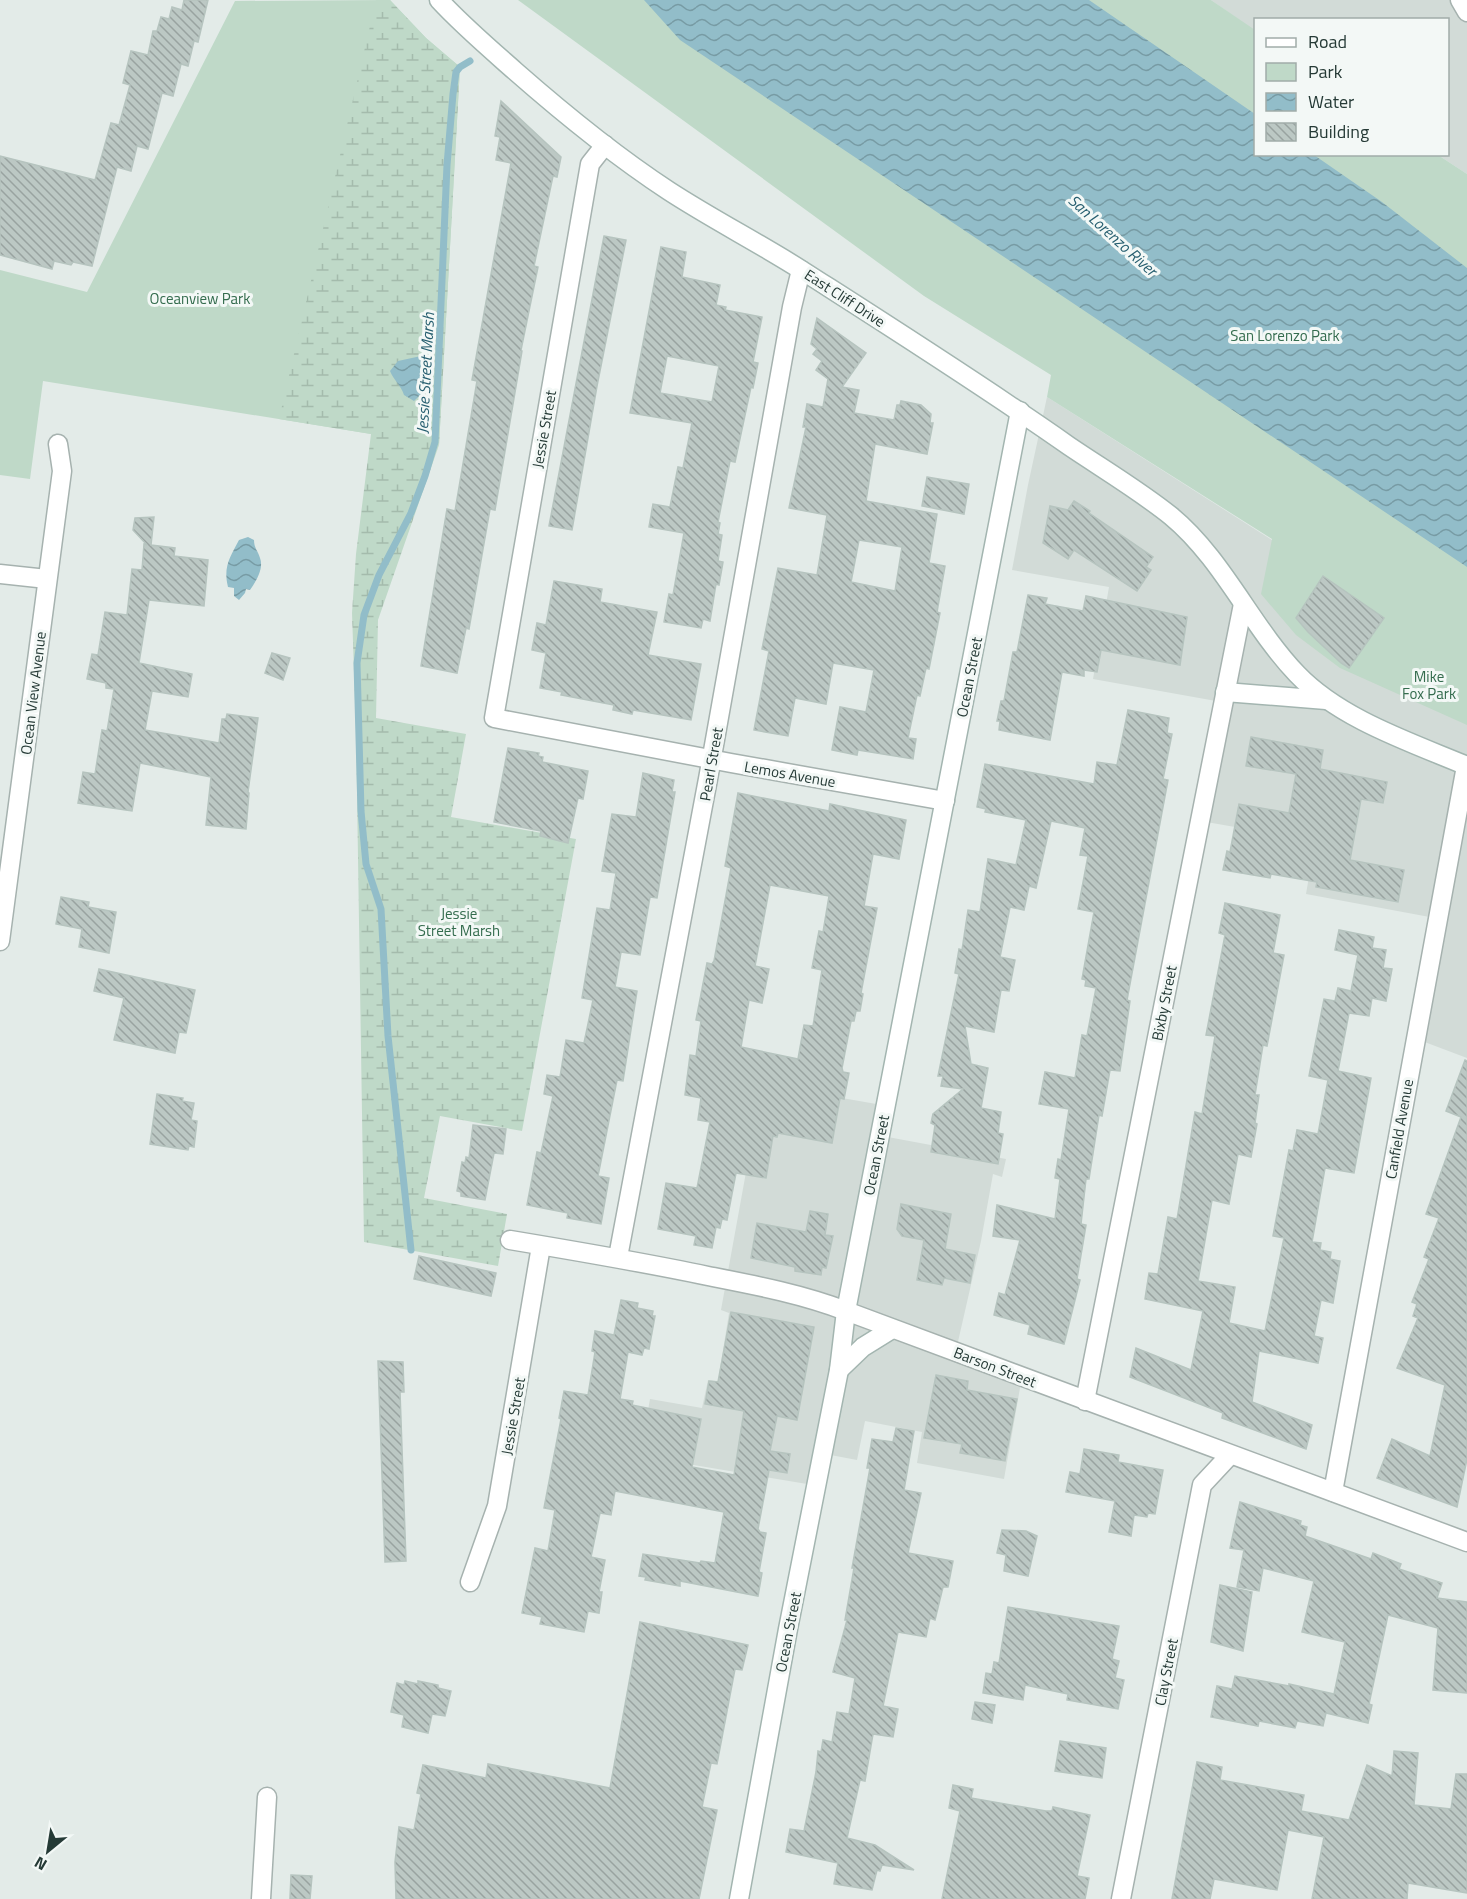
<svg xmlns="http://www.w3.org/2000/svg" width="1467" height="1899" viewBox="0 0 1467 1899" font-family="'Titillium Web',sans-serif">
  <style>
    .built { fill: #d2dbd7 }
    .green { fill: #bfd9c8 }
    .wetland { fill: url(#wetland-marsh) }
    .water { fill: url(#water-waves) }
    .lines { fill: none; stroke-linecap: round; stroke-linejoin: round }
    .stream { stroke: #92bdc9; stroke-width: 7 }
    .building { fill: url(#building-back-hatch); stroke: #b6c4bf; stroke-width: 1.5; fill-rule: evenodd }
    .minor-casing { stroke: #a6b2af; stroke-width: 21 }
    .tertiary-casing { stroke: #a6b2af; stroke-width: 21 }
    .secondary-casing { stroke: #a3b5b0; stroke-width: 21 }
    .minor { stroke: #fff; stroke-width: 18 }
    .tertiary { stroke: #fff; stroke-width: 18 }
    .secondary { stroke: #fff; stroke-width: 18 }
    .labels { text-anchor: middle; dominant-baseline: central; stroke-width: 6; stroke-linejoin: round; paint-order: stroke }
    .park-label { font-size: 15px; fill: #346c4e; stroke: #f3f8f6 }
    .street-label { font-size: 15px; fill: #253a36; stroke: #f3f8f6 }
    .water-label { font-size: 16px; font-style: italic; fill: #265e6f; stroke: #f3f8f6 }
  </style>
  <defs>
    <pattern id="wetland-marsh" width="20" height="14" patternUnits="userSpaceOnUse" patternTransform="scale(1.5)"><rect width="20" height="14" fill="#bfd9c8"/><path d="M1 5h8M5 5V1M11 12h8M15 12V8" fill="none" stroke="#a4bbac"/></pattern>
    <pattern id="water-waves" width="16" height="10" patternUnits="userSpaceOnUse" patternTransform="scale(1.5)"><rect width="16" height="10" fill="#92bdc9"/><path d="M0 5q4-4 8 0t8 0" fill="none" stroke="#779ba4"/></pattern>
    <pattern id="building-back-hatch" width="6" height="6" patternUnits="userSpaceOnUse" patternTransform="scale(1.5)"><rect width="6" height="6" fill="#bcc8c4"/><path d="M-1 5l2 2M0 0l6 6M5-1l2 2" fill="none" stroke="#99a3a0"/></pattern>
  </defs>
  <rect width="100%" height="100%" fill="#e3ebe8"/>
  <!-- built -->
  <g class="built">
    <path d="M1211,0h256v174l-29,-19 10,-1v-134h-192l-1,11z"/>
    <path d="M1047,397l225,143 152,115 43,29v374l-53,-20 21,-120 -129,-24 9,-53 -120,-21 21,-119 -123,-22 16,-92 -97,-17 16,-85z"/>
    <path d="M762,1084l120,21 -5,30 129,24 -4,18 -9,-3 -12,67 -24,105 66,25 -19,108 -87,-16 5,-31 -57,-11 -8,39 -37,-7 -7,32 -173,-29 10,-57 52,9 6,-28 10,1 11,-68 -8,-3z"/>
  </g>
  <!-- green -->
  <g class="green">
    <path d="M390,0l36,38 34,29 -21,378 -396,-64 -13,98 -30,-4v-205l87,22 148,-291z"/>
    <path d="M518,0h693l44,30 1,124 182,1 29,19v551l-127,-57 -44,-33 -35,-41 11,-55 -225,-142 4,-22 -127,-79z"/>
  </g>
  <!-- wetland -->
  <path class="wetland" d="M376,0h14l36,38 34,29 -21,378 -61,175 -2,98 90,16 -15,83 125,22 -54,292 -82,-15 -16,82 83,16 -9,52 -134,-24 -8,-512 -4,-117 4,-59 15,-120 -92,-15z"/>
  <!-- water -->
  <g class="water">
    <path d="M644,0h445l166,114 1,40 58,1 68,47 85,66v299l-787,-527z"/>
    <path d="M421,356l9,5c2,18 -2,28 -16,40l-10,-6c-3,-10 -10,-14 -14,-24l8,-10z"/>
    <path d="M248,537l6,3c0,8 4,11 6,18 4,11 -4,23 -10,32l-4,-1 -1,4 -6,7 -5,-4v-8l-6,-1c-5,-20 2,-30 11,-47z"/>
  </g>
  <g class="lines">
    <!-- stream -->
    <path class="stream" d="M411,1250l-23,-214 -7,-127 -15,-45 -5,-53 -4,-148 7,-48 15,-40 32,-62 14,-37 10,-34 12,-277 6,-71 3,-22 4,-5 10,-6"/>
  </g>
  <!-- building -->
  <g class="building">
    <path d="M184,0h24l-10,42 -4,-1 -6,25 -7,-2 -8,32 -11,-3 -14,56 -11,-3 -6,25 -14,-4 -25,99 -19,-4 -2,3 -17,-4 -2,8 -52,-14v-99l95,24 16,-57 8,2 11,-40 -7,-2 8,-32 17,4 5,-24h4l4,-14 8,2 3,-12 10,3z"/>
    <path d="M501,101l60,56 -4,20 -4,-1 -19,90 4,1 -17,83 1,1 -27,159 -5,-1 -21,120 -3,-1 -9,45 -36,-7 26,-157 8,2 22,-130 -5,-1 39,-217 -15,-3 4,-23 -5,-1z"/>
    <path d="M604,236l22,4 -29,146 -25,144 -23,-4z"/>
    <path d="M661,247l25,5 -4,25 38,8 -4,20 10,2 -1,3 37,7 -9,45 5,1 -5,25 -2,-1 -16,75 -5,-1 -12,61 2,1 -2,11 4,1 -4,26 5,1 -4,23 -3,-1 -6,37 -7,-2 -2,9 -37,-6 5,-28 4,1 11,-62 -35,-6 4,-23 17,3 8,-40 5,1 9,-45 -62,-10zM667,356l52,10 -7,36 -52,-9z"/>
    <path d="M817,318l49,35 -24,34 17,3 -5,23 40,7 3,-15h3l1,-4 20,4 10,9 -1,9h3l-6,31 -52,-10 -9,57 71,13 -8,49 16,3 -8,46 3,1 -11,56 -3,-1 -6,28 -3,-1 -9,43 8,1 -3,20 -55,-9 -1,5 -25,-5 8,-43 26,5 8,-42 -41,-7 -7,41 -31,-6 -7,38 -34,-6 15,-79 -7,-2 16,-81 39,7 10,-60 -38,-7 17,-81h-3l4,-23 16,3 5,-28 -12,-9 6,-9 -9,-7 4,-5 -6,-5zM859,540l43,7 -7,44 -44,-9z"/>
    <path d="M927,477l42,7 -5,30 -42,-8z"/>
    <path d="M1074,501l16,10 -1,2 64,44 -7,10 5,3 -14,21 -63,-41 -6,9 -25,-16 7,-37 18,4z"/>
    <path d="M154,517l-3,28 24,3 -1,8 34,4 -4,46 -55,-6 -10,63 53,11 -4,23 -36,-6 -7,39 74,13 3,-24h4l1,-5 31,4 -10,74 1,1 -3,36 -40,-4 5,-48 -71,-14 -8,48 -54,-8 5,-31 12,2 7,-44 5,1 7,-42 -8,-1v-5l-19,-4 5,-25 6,1 7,-43 22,3 5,-46 10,1 2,-26 3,1 -14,-15 2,-12z"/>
    <path d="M1323,576l61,42 -35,50 -8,-5 -33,-31 -12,-14z"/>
    <path d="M554,581l48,8 -2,13 57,10 -9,43 53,9 -10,56 -58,-10 -1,4 -19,-4 1,-5 -53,-10 1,-3 -22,-4 6,-35 -14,-3 5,-27 9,2z"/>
    <path d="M1028,595l19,3 -2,6 38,7 3,-15 101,21 -7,48 -79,-15 -4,22 -13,-2v6l-22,-4 -12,68 -51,-10 1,-9h-3l4,-20h3l9,-49h4z"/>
    <path d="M272,653l18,5 -7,22 -18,-7z"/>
    <path d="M1128,710l41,8 -2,15 5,1 -9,45 5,1 -41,220 3,1 -10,70 -10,-1 -8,46 -3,-1 -10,64h-3l-5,45 5,1 -9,54 3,1 -16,64 -36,-10 2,-9 -36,-10 5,-22 6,2 15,-55 -27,-4 4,-31 58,14 5,-40 -5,-1 3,-19 3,1 8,-51 -30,-5 6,-32 30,6 7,-43 5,1 9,-48 -11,-2 1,-6 -4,-1 12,-67 -16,-3 10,-53 -8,-1 5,-27 -34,-7 -15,67 -7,-2 -5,24 -14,-3 -10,50 15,3 -6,31 -8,-1 -7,42 -29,-6 6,38 17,4 -7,40 20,4 -3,21 5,1 -5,30 -67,-12 4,-27 -4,-2 2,-9 30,-25 -22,-3 2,-10h-5l21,-102 -4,-1 4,-24 3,1 6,-40 12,2 8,-53 28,6 10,-45 -41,-8 1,-3 -9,-2 8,-43 109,20 3,-22 20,3z"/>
    <path d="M1251,737l72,13 -3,19 67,13 -4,21 -22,-4 -11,61 54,10 -6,32 -82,-15 1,-5 -46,-8 -1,4 -47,-8 4,-19 3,1 9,-48 50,9 7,-39 -50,-8z"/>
    <path d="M508,748l31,5 -1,3 5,1 -1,5 46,9 -5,28 -5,-1 -10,45 -28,-7 1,-5 -47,-9z"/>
    <path d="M643,773l31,7 -2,12h3l-18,106 -7,-1 -10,58 -19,-3 -6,35 22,4 -14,90 -6,-1 -19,96 11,2 -8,46 -34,-6 1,-5 -41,-8 10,-53 4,1 12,-57 -9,-2 3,-19 13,2 6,-37 18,3 9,-43 -11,-2 15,-90 13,2 6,-37 -14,-2 10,-57 24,3z"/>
    <path d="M738,793l91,18 1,-7 76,16 -7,39 -26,-5 -9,52 13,2 -16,85 2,1 -3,17h-4l-2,10h-3l-9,47 1,4 6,1 -5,26 -4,-1 -8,45 -54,-10 -1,4 -4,-1 -7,42 -30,-5 -9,47 -5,-1 -2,9 -4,-1 -4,21 -18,-3 2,-9 -38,-7 8,-46 31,5 13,-66 -12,-2 3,-22 -16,-3 5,-40 6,1 5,-35 -5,-1 11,-57 5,1 2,-3 17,-93 -6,-2zM770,885l59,11 -6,36 -4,-1 -7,37 10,2 -9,56 -9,-1 -6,34 -57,-12 8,-47 13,3 7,-34 -14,-3z"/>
    <path d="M61,897l28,5 -1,5 28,5 -7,41 -30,-6 3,-18 -26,-5z"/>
    <path d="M1225,903l55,12 -7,38 11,2 -17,91 -4,-1 -8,50h4l-4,28 2,1 -6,33 -13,-3 -9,50 -17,-4 -14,81 37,6 -6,36 36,8 19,-93 -11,-2 16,-86 4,1 4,-21 21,4 10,-54 -19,-4 15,-77 11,2 3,-13 13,3 7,-36 -23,-5 4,-20 35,7 -2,11 14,2 -3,18 9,1 -6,32 -14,-3 -3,18 -20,-3 -11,58 33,7 -17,95 -29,-5 -13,74 9,1 -1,7 11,2 -1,7 10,2 -7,42 -12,-3 -7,36 9,2 -5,25 -59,-12 -7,51 60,23 -6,24 -84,-31 1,-5 -93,-36 6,-29 55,22 12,-59 -58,-12 4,-26 9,1 10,-57 9,2 18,-107 7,2 13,-78 -9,-1 19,-100 -6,-2z"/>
    <path d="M99,969l96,21 -9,43 -7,-1 -4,21 -61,-13 10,-42 -30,-7z"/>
    <path d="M1465,1060l2,1v398l-10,48 -80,-29 15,-39 38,17 15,-71 -48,-17 21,-50 -5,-2 4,-12 -5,-2 17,-43 -5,-2 15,-39 -13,-4 35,-97 -15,-6z"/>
    <path d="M157,1094l26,4 -1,3 12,2 -3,17 6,1 -3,26 -5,-1 -1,4 -38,-6z"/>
    <path d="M473,1125l33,4 -3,25 -9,-1 -9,47 -24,-4v-4l-4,-1 5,-29 3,1 1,-6 3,1z"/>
    <path d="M901,1204l50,10 -6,35 30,6 -5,28 -26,-5 -2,7 -25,-5 7,-40 -22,-4 -5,-7z"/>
    <path d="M810,1211l18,3 -3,21 8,1 -7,32 -4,-1 -1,8 -26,-4v-4l-44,-9 6,-35 49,9z"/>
    <path d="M419,1256l77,17 -5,23 -77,-17z"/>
    <path d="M621,1300l17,3 -1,5 16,3 -1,5h3l-6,33 -5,-1 -2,7 -14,-3 -8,47 13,2 -1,4 69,14 -9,48 42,8 10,-64 -39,-7 4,-23 9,1 13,-70 83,15 -17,93 -20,-4 -7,35 20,3 -3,19 -18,-3 -11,59 2,3 6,1 -7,39 3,1 -4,23 -78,-15v5l-35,-6 1,-3 -7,-1 4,-22 57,9 1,-2 14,2 9,-51 -109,-21 -4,24 -11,-2 -9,44 14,3 -6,32h3l-3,21 -11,-2 -4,21 -44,-8 2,-7 -20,-4 13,-65 13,3 7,-41 -11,-2 17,-89 -2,-1 5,-27 24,4 7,-43 -3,-1 3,-20 19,4z"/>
    <path d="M378,1361l25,1 1,30h-4l6,169 -21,1z"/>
    <path d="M936,1375l32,6 -1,9 50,9 -12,62 -45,-8 2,-9 -38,-6z"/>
    <path d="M896,1428l18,3 -10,59 17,3 -13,60 45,8 -5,26h-5l-8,33 -5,-2 -4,19 -28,-5 -15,74 15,3 -5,28 -20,-3 -8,47 -5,-1 -13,58 28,7 39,25 -32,-5 -2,6 -3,-1 -5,20 -38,-6 4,-21 -52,-11 4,-23 14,2 12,-59 2,-21 3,1 2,-12 9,2 5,-30 12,2 6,-36 -22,-6 14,-52h-2l9,-52h-2l18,-100h-3l5,-29 21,3z"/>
    <path d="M1084,1449l35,6 -1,7 45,8 -8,44 -7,-1 -1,4 -13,-2 -3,21 -22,-4 6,-31 -49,-9 4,-20 10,2z"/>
    <path d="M1240,1502l61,19 -1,4 7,2 -2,9 66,23 2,-6 28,11 -2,5 43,14 -5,15 30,4v91l-34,-3 5,-62 -50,-13 -19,89 3,1 -4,18 -42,-10 -3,13 -26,-5 -2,7 -36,-7 -1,5 -47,-9 6,-31 15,3 3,-13 54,10v-2l45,10 11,-52 -43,-10 12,-51 -51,-13 -4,23 -22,-4 7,-37 -14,-2z"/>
    <path d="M1002,1530l24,1 11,5 -9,40 -24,-5 2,-16 -9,-2z"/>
    <path d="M1220,1585l32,7 -9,59 -32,-9z"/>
    <path d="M1008,1607l111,19 -7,33 7,2 -4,17 9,2 -6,29 -51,-9 1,-6 -43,-9 -2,15 -40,-7 3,-20 6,1 2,-12 5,1z"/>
    <path d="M640,1622l108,23 -6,25 -7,-1 -18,95 -6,-1 -9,44 15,3 -18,89h-303l-1,-37 4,-35 15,3 7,-36 -4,-1 6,-28 63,13 2,-14 122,24z"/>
    <path d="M405,1681l13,3v-3l20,4v3l13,3 -6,25 -13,-2 -4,19 -26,-6 2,-12 -13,-3 6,-29 7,2z"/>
    <path d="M975,1702l20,3 -3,18 -20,-4z"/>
    <path d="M1060,1741l46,7 -4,30 -47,-7z"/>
    <path d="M1394,1751l24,2 -4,52 37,4 5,-35h11v119l-59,-10 -1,16h-95l12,-62 -36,-7 -11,60 -63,-11 -4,20h-38l25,-137 25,5 -2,13 84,15 -3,16 48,9 18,-55 25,11z"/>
    <path d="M953,1785l20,4 -2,9 75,13h6l1,-4 37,8 -13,61 12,2 -4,21h-143l18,-88 -11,-3z"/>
    <path d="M291,1875l21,1 -2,23h-20z"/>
  </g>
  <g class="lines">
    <!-- minor casing -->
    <g class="minor-casing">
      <g id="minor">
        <path d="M605,145l-15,19 -96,554 237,45 214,38"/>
        <path d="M0,574l47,5"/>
        <path d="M0,941l62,-470 -4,-27"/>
        <path d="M510,1240c66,11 132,22 198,36 46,9 94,18 138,35"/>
        <path d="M618,1257l90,-478 84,-472 9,-37"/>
        <path d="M1085,1401l158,-797"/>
        <path d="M1333,1492l133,-726"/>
        <path d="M470,1582l27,-76 44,-260"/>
        <path d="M261,1899l6,-102"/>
        <path d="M1121,1899l81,-414 28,-30"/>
      </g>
    </g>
    <!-- tertiary casing -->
    <g class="tertiary-casing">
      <g id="tertiary">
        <path d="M1460,0l7,12"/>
        <path d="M846,1311l621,231"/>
      </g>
    </g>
    <!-- secondary casing -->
    <g class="secondary-casing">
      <g id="secondary">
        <path d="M439,0c23,25 50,48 76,71 49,43 99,84 154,120 43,28 90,52 134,80 89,57 179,114 266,175 34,23 71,45 102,70 52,43 80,110 126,158 43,45 113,68 170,92"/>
        <path d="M1225,692l101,8"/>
        <path d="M839,1370l24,-23 29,-18"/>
        <path d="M739,1899l49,-270 51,-259 7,-59 174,-900"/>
      </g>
    </g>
    <!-- minor -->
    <use href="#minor" class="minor"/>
    <!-- tertiary -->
    <use href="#tertiary" class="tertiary"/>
    <!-- secondary -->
    <use href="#secondary" class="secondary"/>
  </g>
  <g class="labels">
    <!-- park labels -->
    <g class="park-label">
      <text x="200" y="298">Oceanview Park</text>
      <text x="1285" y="335">San Lorenzo Park</text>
      <text x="1429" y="676">Mike<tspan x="1429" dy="17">Fox Park</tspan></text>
      <text x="459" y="913">Jessie<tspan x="459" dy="17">Street Marsh</tspan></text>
    </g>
    <!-- street labels -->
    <g class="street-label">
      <text transform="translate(845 298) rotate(33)">East Cliff Drive</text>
      <text transform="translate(544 429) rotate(-80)">Jessie Street</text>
      <text transform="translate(969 677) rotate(-79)">Ocean Street</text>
      <text transform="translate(33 693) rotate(-83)">Ocean View Avenue</text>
      <text transform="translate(711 764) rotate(-80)">Pearl Street</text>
      <text transform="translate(790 774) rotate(10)">Lemos Avenue</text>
      <text transform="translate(1164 1003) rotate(-79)">Bixby Street</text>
      <text transform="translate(1399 1129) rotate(-80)">Canfield Avenue</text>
      <text transform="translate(876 1155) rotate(-79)">Ocean Street</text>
      <text transform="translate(995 1367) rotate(21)">Barson Street</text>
      <text transform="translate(513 1416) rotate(-80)">Jessie Street</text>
      <text transform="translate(788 1632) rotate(-79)">Ocean Street</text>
      <text transform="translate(1166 1672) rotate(-79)">Clay Street</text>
    </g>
    <!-- water labels -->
    <g class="water-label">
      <text transform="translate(1113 235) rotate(42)">San Lorenzo River</text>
      <text transform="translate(425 373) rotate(-87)">Jessie Street Marsh</text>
    </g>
  </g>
  <!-- legend -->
  <rect x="1254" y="18" width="195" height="138" fill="#f3f8f6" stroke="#a1aca9" stroke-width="1.5"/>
  <rect x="1266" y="38" width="30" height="9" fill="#ffffff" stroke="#a1aca9" stroke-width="1.5"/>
  <text x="1308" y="48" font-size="18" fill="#253a36">Road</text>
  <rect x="1266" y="63" width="30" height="18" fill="#bfd9c8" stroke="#a1aca9" stroke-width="1.5"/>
  <text x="1308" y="78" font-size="18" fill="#253a36">Park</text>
  <rect x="1266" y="93" width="30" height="18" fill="url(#water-waves)" stroke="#a1aca9" stroke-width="1.5"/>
  <text x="1308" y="108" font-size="18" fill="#253a36">Water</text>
  <rect x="1266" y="123" width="30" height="18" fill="url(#building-back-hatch)" stroke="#a1aca9" stroke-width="1.5"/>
  <text x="1308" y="138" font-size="18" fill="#253a36">Building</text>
  <!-- north arrow -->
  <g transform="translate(48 1851) rotate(210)" stroke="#f3f8f6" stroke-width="4.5" paint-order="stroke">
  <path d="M0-4.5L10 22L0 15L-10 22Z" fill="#253a36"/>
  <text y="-9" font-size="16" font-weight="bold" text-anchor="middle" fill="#253a36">N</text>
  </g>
</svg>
